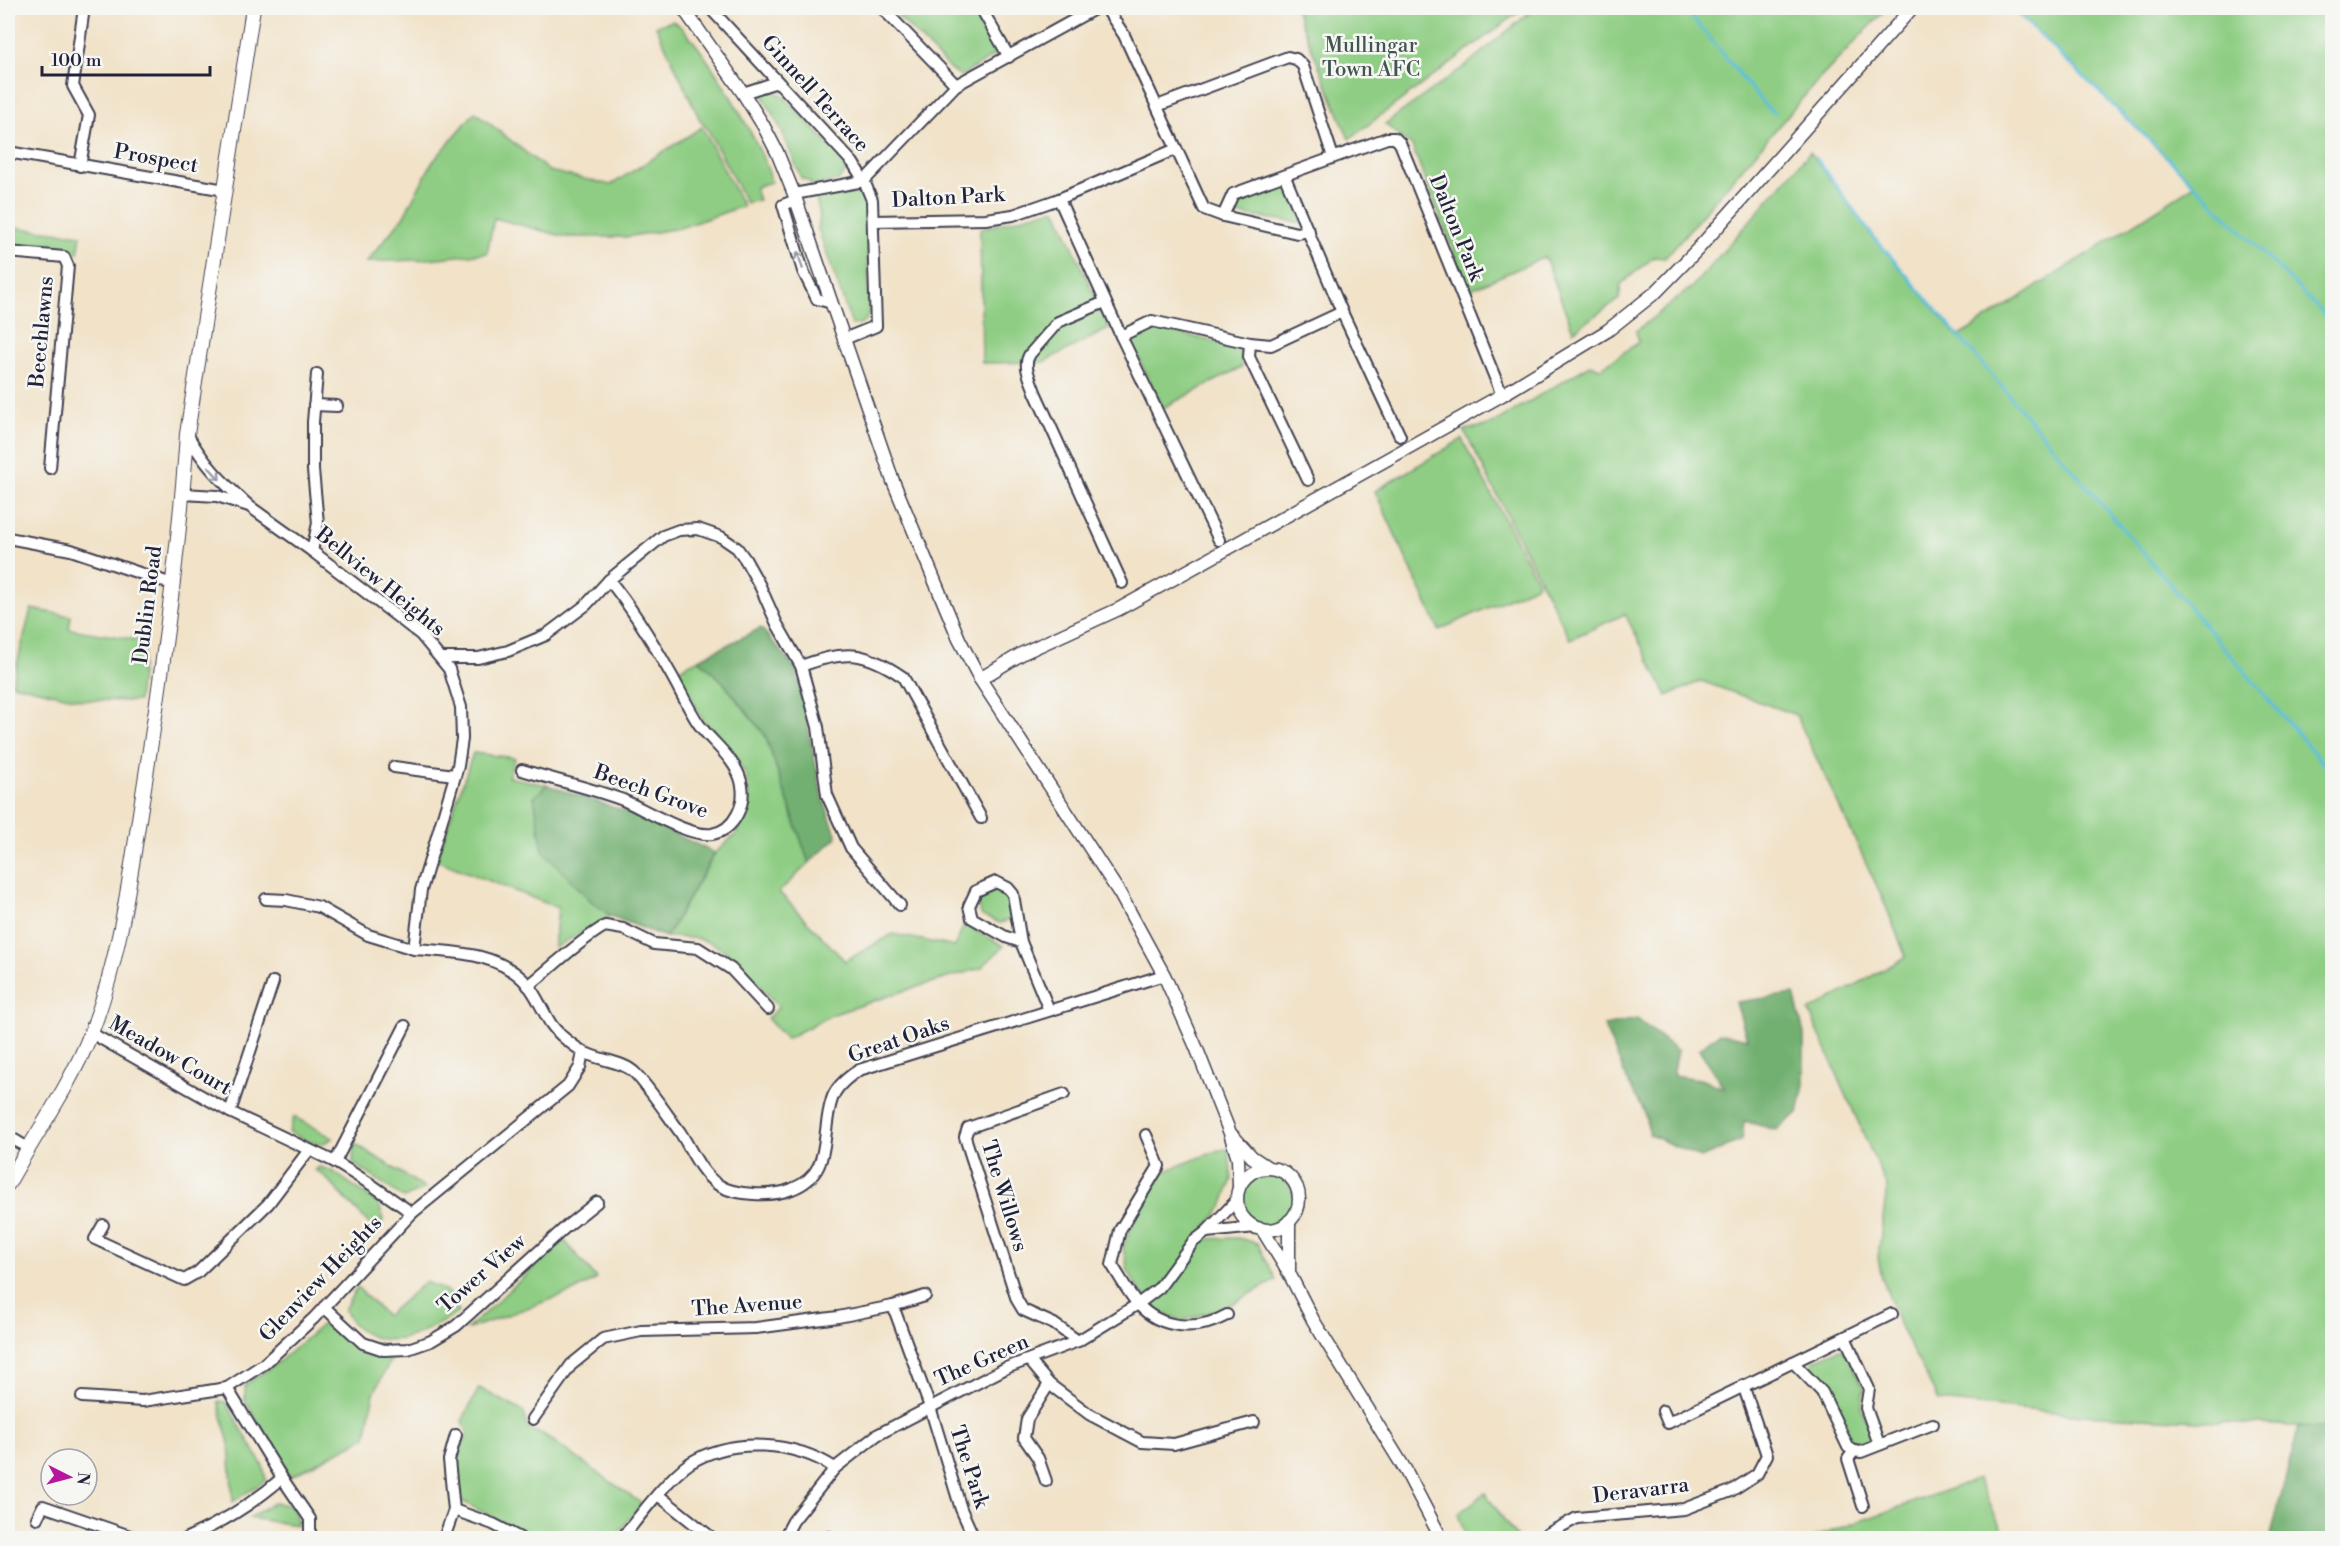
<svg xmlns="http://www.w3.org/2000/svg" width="2340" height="1546" viewBox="0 0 2340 1546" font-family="'Libre Bodoni',serif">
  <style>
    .green { fill: #8ecd83; stroke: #58785f; stroke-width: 1.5 }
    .forest { fill: #72b071; stroke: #4a6956; stroke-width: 1.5 }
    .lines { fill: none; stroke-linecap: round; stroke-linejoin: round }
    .stream { stroke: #5fbfde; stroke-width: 3 }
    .minor-casing { stroke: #413f50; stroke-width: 14 }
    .tertiary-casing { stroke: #413f50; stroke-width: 15 }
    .secondary-casing { stroke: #413f50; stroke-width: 16 }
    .minor { stroke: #fff; stroke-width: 10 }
    .tertiary { stroke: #fff; stroke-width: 12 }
    .secondary { stroke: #fff; stroke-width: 14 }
    .oneway { stroke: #9c9ca7 }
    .labels { text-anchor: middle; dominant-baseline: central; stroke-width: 5; stroke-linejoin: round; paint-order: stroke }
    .park-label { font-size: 21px; fill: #425551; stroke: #f6f6f2 }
    .street-label { font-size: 21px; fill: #22223b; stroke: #f6f6f2 }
  </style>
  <rect width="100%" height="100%" fill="#f6f6f2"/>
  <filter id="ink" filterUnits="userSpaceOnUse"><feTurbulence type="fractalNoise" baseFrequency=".0167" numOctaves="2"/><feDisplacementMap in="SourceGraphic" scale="12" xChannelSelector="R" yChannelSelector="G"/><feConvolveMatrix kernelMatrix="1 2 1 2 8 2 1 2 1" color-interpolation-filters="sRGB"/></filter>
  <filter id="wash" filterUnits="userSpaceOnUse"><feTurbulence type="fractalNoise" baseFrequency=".008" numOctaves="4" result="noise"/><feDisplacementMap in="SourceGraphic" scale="24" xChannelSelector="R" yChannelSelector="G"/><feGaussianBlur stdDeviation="1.35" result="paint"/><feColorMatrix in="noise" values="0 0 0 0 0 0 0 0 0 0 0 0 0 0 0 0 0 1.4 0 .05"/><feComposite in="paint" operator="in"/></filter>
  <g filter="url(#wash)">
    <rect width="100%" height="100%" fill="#f1e2c8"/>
    <!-- green -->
    <g class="green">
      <path d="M890,8h87l20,36 -4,12 -32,20 -10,-6z"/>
      <path d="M1295,8h229l-175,131z"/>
      <path d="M1535,8h352l-74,78 -148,172 -11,-1 -33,27 -2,15 -46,32 -28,-74 -76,33 -57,-144 -27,-22 80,-58z"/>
      <path d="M2012,8h320v1420l-250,-13 -143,-14 -39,-75 -18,-48 -4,-20 9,-71 -78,-176 97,-54 -23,-58 -87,-184 -95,-34 -34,15 -42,-82 -55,25 -106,-209 26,-5 100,-60 11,3 38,-26 -3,-11 57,-45 117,-134 58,78 90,107 237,-152z"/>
      <path d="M672,21c22,6 97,135 99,161l-13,4 -3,3 4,11 -13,3 -39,-75 -6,-6 -45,-96z"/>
      <path d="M772,90l11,6 60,64 3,5v6l-8,10 -27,5 -1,-4 -9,-4 -20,-49 -20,-36z"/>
      <path d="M475,112l74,59 62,14 91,-58 41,79 -63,22 -55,9h-59l-72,-19 -7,35 -69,7 -51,2 36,-45 29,-54z"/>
      <path d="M1289,182l16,41 -71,-9 2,-10z"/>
      <path d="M845,191l17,2 5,12 2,109 -3,6 -6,4 -8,1 -34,-96 2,-13 -4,-18z"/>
      <path d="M1053,209l4,2 52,118 -66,33 -61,1 -2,-134z"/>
      <path d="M8,227l73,8 -3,18 -70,-8z"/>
      <path d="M1153,327l88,21 1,19 -79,41 -34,-70z"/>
      <path d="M1462,439l76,143 -2,4 -97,44 -64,-139z"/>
      <path d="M31,609l40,7 -2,13 76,12 -7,60 -56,-1 -70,-16z"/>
      <path d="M699,659l23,22 43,54 44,128 -30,29 66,69 48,-27 62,13 9,-23 40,22 -23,22 -71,21 -79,26 -45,24 -19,-21 12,-11c-19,-20 -43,-53 -68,-64 -15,-6 -30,-6 -45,-6l49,-84 21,-19 13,-34 -3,-26 -44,-56 -25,-48z"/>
      <path d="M473,753l42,5 -7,19 39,8 -13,12 57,104 20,15 -57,32 4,-40 -122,-48z"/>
      <path d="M993,891l13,1 7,24 -3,4 -10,3 -18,-7 -4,-10c3,-7 7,-14 15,-15z"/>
      <path d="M294,1117l39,21 -11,6 -15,-3 -18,-9z"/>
      <path d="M354,1143l71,45 -21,10 -51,-35z"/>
      <path d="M1228,1149l4,30 -10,28 -25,32 41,-1 19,5 19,37 -50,27 -44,14 -22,-9 -22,-23 -10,-18 -5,-23 15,-37 27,-40 54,-21z"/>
      <path d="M319,1167l13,4 47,33 4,16 -7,11 -54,-57 -7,-4z"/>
      <circle cx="1267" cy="1199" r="27"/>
      <path d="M564,1240l33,39 -23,12 -108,39z"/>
      <path d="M425,1282l24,10 10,20c-31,18 -67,42 -101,17 -6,-4 -10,-13 -14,-19l13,-23 29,29z"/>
      <path d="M330,1318l35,34 27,5 -18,36 -8,44 -76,40 -45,-76v-16l36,-25z"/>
      <path d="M1840,1349l5,1 19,39 -3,19 11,27 -2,7 -8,4h-8l-5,-5c-3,-33 -22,-46 -39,-71l3,-9z"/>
      <path d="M479,1388l45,24 4,18 15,4 99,70 -28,34h-82l-72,-38c-4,-27 -5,-42 8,-67l-6,-12z"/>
      <path d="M218,1401l8,1 37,64 3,14 -33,22 -4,-58z"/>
      <path d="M1978,1479l28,59h-193z"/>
      <path d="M1485,1493l32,45h-51l-8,-24z"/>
      <path d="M273,1503c20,1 21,3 25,22l-49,-7z"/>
    </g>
    <!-- forest -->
    <g class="forest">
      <path d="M761,628l35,41 26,127 15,41 -28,26 -44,-128 -43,-54 -23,-22z"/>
      <path d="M547,785l86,29 82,39 -49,84 -55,-21 -20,-15 -48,-50 -9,-54z"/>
      <path d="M1794,994l10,40v51l-6,28 -22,17 -32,-9 -2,19 -41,18 -51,-23 -6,-24 -16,-29 -24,-56 33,-7 41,32 -5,24 27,4 24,9 -25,-39 20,-16 28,6 -11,-37z"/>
      <path d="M2299,1426l33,2v110h-62z"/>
    </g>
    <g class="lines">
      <!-- stream -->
      <g class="stream">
        <path d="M1685,8l77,94 12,11"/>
        <path d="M2012,8l153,147 167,167"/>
        <path d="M1816,158l52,72 464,544"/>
      </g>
    </g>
  </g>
  <g filter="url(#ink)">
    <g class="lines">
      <!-- minor casing -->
      <g class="minor-casing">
        <g id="minor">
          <path d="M710,8l143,155 11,18 8,19 4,126 -32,13"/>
          <path d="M882,8l74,77"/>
          <path d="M981,8l28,49"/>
          <path d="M1106,8l18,27 80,174 19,7 10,-22 154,-56h8l5,5 102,252"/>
          <path d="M743,93l34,-11"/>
          <path d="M1157,106l131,-49 8,2 7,7 30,91"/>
          <path d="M1176,149l-117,50 62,137 31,-15 98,22 21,2 71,-33"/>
          <path d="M8,152l217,38"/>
          <path d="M80,166l9,-51 -16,-29 11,-78"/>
          <path d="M1285,177l57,135 58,124"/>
          <path d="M794,194l70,-13 92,-96 140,-77"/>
          <path d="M796,200l-13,5 20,66 14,28 15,4"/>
          <path d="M1223,216l74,17 12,-2"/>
          <path d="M873,221l113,-2 27,-4 46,-16"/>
          <path d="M8,252l56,5 4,9 -18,202"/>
          <path d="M1105,302l-47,20 -28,32c-8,12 1,25 5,38l87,191"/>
          <path d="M1121,336l98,204"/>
          <path d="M1250,343l-1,14 59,123"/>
          <path d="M314,405l23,1"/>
          <path d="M187,434c18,31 33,46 60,70"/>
          <path d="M183,494l34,2 32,10 63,45 109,84 28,34 12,38 1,32 -4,27 -37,124 -7,59c39,3 86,3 114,36 9,11 15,27 23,39 7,10 21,21 31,27 15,10 41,9 54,23 16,18 30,39 44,58 11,17 20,40 37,52 17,12 56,13 75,5 42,-16 28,-55 40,-90 4,-13 16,-22 27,-29l305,-95"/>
          <path d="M8,538l63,12 101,34"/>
          <path d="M312,551l6,-28 -5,-53v-48l4,-48"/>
          <path d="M442,658h36l30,-7 38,-16 40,-30 23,-25 54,-44 16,-6 19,-1 23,8 16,11 8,11 15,27 17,38 24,42 17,61 9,68 24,53 49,57"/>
          <path d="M801,666c43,-16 63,-16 102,11l78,141"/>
          <path d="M394,767l60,8"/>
          <path d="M522,770c33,10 69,18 101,30 21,9 66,37 89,34 23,-4 35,-31 29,-53 -6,-23 -30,-39 -43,-58 -11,-17 -19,-35 -29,-52 -18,-32 -37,-63 -60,-91"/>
          <path d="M266,899l20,1 33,7 49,28 46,14"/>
          <path d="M1021,942l-15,-5 -34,-19 -3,-12 7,-15 20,-9 12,6 5,6 8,48 28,68"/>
          <path d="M528,986c26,-20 49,-44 77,-60l18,3 31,15 44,4 33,21 37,40"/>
          <path d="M91,1033l139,79 105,50 37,23 40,28"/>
          <path d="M1064,1094l-96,34 -3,9 52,163 6,10 31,14 24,17"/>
          <path d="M230,1112l43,-130"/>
          <path d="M1146,1135l13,31 -39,64 -8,35c8,12 16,28 26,39 23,26 61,27 89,11"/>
          <path d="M8,1136l20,12"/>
          <path d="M335,1162l70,-136"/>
          <path d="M103,1225l-8,14 89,41 14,-8 70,-68 41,-54"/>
          <path d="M1206,1232l50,-5"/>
          <path d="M893,1306l32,-10"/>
          <path d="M324,1307l39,36 21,7 24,-1 23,-8 25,-15 111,-100 30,-24"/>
          <path d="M1845,1337l24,52 -3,19 13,36"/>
          <path d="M1029,1360l20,24 40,30 53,28 32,2 80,-22"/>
          <path d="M1793,1362l29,30 26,55 6,4 -6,8 15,47"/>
          <path d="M227,1388l55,90 28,41v19"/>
          <path d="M82,1397l61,4 84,-13 37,-24 50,-46 98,-105 156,-127 12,-19 3,-15"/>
          <path d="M1663,1411l5,12 224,-109"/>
          <path d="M533,1419l38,-54 32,-26 38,-8 115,-3 82,-11 55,-11 37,101 31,102 13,29"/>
          <path d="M456,1435l-7,25 5,50 39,14 27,14"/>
          <path d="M1854,1451l7,1 72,-28"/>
          <path d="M1046,1481l-8,-23 -14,-20 3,-19 22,-35"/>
          <path d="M658,1495l54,43"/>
          <path d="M37,1518l6,-12 93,32"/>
          <path d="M829,1537l1,1"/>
          <path d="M187,1538c34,-15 67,-35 95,-60"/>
          <path d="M444,1538l10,-28"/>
          <path d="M622,1538c17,-21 46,-60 68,-75 43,-27 105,-21 145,5"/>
          <path d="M784,1538l9,-17 42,-53 42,-33 129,-67 72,-27 60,-37 21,-16 34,-46 13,-10 31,-32"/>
          <path d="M1540,1538l37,-20 107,-9 47,-18 26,-17 10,-19 -24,-70"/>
        </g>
      </g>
      <!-- tertiary casing -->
      <g class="tertiary-casing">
        <g id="tertiary">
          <path d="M683,8l60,85 20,32 14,27 17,42 99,287 66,158 21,40 140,215 44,81 32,72 34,86 8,26 1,27"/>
          <path d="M980,679l43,-26 96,-44 99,-55 284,-159 105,-64 49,-39 41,-42 215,-242"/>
          <path d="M1233,1136l19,21 15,10"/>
          <circle cx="1268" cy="1199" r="31"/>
          <path d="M1289,1221v50"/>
          <path d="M1262,1229l27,44 24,47 93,151 35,67"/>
        </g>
      </g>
      <!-- secondary casing -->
      <g class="secondary-casing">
        <path id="secondary" d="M8,1184c27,-50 62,-97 83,-151 30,-77 39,-158 52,-239 19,-119 36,-240 44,-360l66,-426"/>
      </g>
      <!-- minor -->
      <use href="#minor" class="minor"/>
      <!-- tertiary -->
      <use href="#tertiary" class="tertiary"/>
      <!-- secondary -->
      <use href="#secondary" class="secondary"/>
    </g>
    <!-- one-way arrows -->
    <defs><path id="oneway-shaft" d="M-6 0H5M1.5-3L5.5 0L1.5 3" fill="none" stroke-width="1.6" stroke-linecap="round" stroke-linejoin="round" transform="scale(1.5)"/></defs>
    <g class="oneway">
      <use href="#oneway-shaft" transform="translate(800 260) rotate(-107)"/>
      <use href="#oneway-shaft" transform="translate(214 473) rotate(48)"/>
    </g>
  </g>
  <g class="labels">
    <!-- park labels -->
    <g class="park-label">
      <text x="1371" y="46">Mullingar<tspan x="1371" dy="24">Town AFC</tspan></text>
    </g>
    <!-- street labels -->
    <g class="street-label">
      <text transform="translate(815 94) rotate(48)">Ginnell Terrace</text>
      <text transform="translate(156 159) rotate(10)">Prospect</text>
      <text transform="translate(948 198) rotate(-3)">Dalton Park</text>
      <text transform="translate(1456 228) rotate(68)">Dalton Park</text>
      <text transform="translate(42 332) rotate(-85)">Beechlawns</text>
      <text transform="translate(380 582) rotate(39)">Bellview Heights</text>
      <text transform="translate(148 605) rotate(-83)">Dublin Road</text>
      <text transform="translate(651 792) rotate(20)">Beech Grove</text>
      <text transform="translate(899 1040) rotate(-19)">Great Oaks</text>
      <text transform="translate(170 1056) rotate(30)">Meadow Court</text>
      <text transform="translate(1004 1196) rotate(73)">The Willows</text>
      <text transform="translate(482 1274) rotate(-41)">Tower View</text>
      <text transform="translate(321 1279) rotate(-46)">Glenview Heights</text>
      <text transform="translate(747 1306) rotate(-4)">The Avenue</text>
      <text transform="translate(982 1361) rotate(-24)">The Green</text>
      <text transform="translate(969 1467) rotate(72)">The Park</text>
      <text transform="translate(1641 1491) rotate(-7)">Deravarra</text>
    </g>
  </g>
  <!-- margin -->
  <rect width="2340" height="1546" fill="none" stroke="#f6f6f2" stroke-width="30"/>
  <!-- north arrow -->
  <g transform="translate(69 1477) rotate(96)"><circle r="28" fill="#f6f6f2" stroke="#a1a1a9" stroke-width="1.5"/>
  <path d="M0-4.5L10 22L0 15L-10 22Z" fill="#b5179e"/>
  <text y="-9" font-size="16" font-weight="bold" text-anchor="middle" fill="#22223b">N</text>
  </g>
  <!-- scale -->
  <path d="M42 66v9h168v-9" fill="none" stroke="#22223b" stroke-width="3"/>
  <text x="51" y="66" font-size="18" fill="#22223b" stroke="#f6f6f2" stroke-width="4.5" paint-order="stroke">100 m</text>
</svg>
